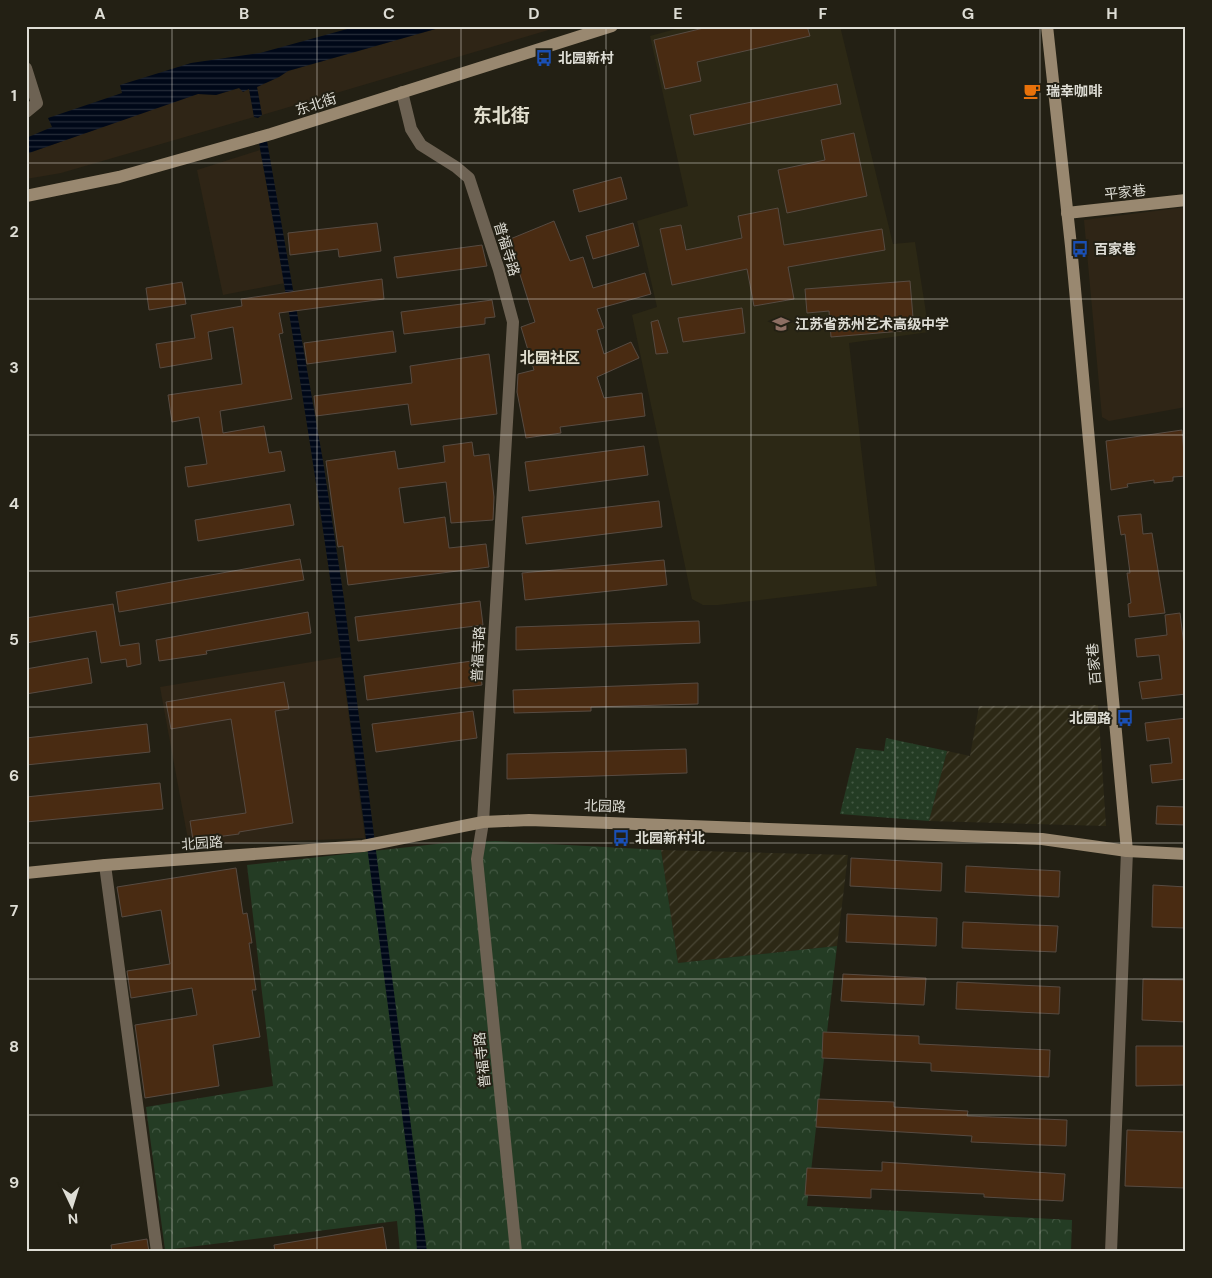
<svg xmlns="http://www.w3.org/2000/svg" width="1212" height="1278" viewBox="0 0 1212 1278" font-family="'DM Sans','Noto Sans SC',sans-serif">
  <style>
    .commercial { fill: #2f2516 }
    .industrial { fill: url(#industrial-furrows) }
    .built { fill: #2c2815 }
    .grass { fill: url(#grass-dots) }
    .forest { fill: url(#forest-crowns) }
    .water { fill: url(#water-rules) }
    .building { fill: #492b12; stroke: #574b42 }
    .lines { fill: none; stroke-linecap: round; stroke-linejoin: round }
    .street { stroke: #6d6253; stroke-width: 12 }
    .secondary { stroke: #998870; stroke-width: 12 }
    .grid { fill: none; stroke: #deddd5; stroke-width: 1; stroke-opacity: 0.55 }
    .labels { text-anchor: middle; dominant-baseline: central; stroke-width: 4; stroke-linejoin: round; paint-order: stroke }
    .poi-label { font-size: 14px; font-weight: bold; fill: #deddd5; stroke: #232014; text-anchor: start }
    .street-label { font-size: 14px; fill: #deddd5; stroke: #232014 }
    .neighbourhood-label { font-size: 15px; font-weight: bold; fill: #e1dece; stroke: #232014 }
    .district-label { font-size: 19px; font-weight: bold; fill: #e1dece; stroke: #232014 }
    .neatline { fill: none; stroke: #deddd5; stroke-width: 2 }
    .grid-label { font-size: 16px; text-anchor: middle; font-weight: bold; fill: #deddd5 }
  </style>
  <defs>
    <pattern id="industrial-furrows" width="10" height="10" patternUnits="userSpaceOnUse" patternTransform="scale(1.25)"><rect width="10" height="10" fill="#2c2815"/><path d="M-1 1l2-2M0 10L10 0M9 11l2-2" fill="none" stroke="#4a4736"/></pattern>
    <pattern id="grass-dots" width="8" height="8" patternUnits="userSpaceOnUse" patternTransform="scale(1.25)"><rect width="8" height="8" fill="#243c24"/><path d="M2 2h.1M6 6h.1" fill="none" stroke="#435843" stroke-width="1.8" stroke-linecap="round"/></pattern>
    <pattern id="forest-crowns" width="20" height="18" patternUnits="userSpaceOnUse" patternTransform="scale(1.25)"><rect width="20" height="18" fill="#243c24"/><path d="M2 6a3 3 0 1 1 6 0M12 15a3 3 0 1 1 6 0" fill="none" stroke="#435843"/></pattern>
    <pattern id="water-rules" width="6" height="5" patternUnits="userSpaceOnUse" patternTransform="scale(1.25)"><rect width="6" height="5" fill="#000818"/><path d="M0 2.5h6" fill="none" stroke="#252c39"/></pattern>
  </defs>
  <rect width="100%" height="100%" fill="#232014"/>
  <!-- commercial -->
  <g class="commercial">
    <path d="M446,26h116l-300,89 -5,-28 22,-10 9,-6z"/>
    <path d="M240,88l9,1 5,28 -193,56 -35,6v-25l160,-57 12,-3 18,1z"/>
    <path d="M260,150l25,133 -62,12 -26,-125z"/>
    <path d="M1186,207v200l-77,14 -7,-4 -18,-197z"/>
    <path d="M341,657l24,181 -176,7 -29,-158z"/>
  </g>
  <!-- industrial -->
  <g class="industrial">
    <path d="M1098,705l8,121 -177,-5 18,-70 23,5 9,-50z"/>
    <path d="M661,850l187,5 -11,91 -159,17z"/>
  </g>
  <!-- built -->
  <path class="built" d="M687,26h153l53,218 22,-2 14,90 -80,11 28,243 -159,19h-15l-11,-6 -60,-284 25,-8 -20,-86 51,-15 -38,-170z"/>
  <!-- grass -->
  <path class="grass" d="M886,738l61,13 -18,70 -89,-7 16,-66 28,3z"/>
  <!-- forest -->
  <path class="forest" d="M495,841l166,9 17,113 159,-17 -30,260 265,14 -1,32h-671l-3,-31 -232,29 -19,-143 127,-21 -26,-221 198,-22z"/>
  <!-- water -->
  <g class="water">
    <path d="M358,26h88l-158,45 -9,6 -22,10 5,28 -4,3 -4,-1 -5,-28 -6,3 -4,-4 -23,7 -18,-1 -172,60v-16l26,-11 -4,-9 74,-25 -2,-8 71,-22 69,-10z"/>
    <path d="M267,141l56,320 21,138 83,653h-10l-2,-38c-47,-358 -90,-717 -156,-1071z"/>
  </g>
  <!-- building -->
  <g class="building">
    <path d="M712,26h95l3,10 -113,26 4,19 -36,8 -11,-49z"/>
    <path d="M837,84l4,20 -147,31 -4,-20z"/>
    <path d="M854,133l13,63 -80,17 -9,-43 47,-10 -4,-20z"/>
    <path d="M621,177l6,22 -48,13 -6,-22z"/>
    <path d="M778,208l6,37 98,-16 3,21 -97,17 6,32 -40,7 -7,-37 -75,16 -12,-56 21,-4 5,25 56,-12 -4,-22z"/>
    <path d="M554,221l16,40 13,-4 10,31 52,-15 6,21 -54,15 7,19 -7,2 7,24 27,-12 8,16 -42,19 7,21 38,-5 3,23 -85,11 1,6 -35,5 -9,-46 1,-18 16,-4 -13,-43 14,-5 -19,-60 -4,1 -9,-21z"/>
    <path d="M377,223l4,28 -42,6 -1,-8 -48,6 -2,-22z"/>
    <path d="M633,223l6,23 -46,13 -7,-23z"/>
    <path d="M482,245l5,21 -90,12 -3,-21z"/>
    <path d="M382,279l2,20 -105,14 4,20 -4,1 13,65 -72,12 3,22 41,-7 5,27 12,-2 4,20 -97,16 -3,-20 22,-3 -8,-47 -27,5 -4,-27 74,-11 -9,-57 -25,5 4,27 -52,9 -4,-24 39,-6 -4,-23 51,-9 -1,-7z"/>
    <path d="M910,281l4,49 -83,7 -2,-26 -22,2 -2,-24z"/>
    <path d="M182,282l4,22 -37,6 -3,-22z"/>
    <path d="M492,300l3,17 -10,1v6l-81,10 -3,-22z"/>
    <path d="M742,308l3,25 -62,9 -5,-24z"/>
    <path d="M658,320l10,33 -12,1 -5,-32z"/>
    <path d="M393,331l3,21 -89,12 -3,-21z"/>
    <path d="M489,354l8,60 -86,11 -3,-21 -92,12 -2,-20 98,-13 -2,-17z"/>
    <path d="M1182,430l4,46 -13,1v4l-19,2v-3l-27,4 1,3 -17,3 -5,-49z"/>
    <path d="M472,442l2,14 15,-2 5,43 -1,23 -42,3 -5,-41 -47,6 5,35 41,-6 4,31 37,-4 3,23 -141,18 -5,-39 -5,1 -12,-86 69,-10 3,18 47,-7 -2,-16z"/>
    <path d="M644,446l4,29 -119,16 -4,-29z"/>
    <path d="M659,501l3,26 -136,17 -4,-27z"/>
    <path d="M290,504l4,21 -96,16 -3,-21z"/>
    <path d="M1141,514l2,20 9,-1 13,80 -36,4 -1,-13 3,-1 -4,-30h3l-5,-39 -4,1 -3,-19z"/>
    <path d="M300,559l4,21 -185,32 -3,-20z"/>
    <path d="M664,560l3,25 -142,15 -3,-27z"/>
    <path d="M480,601l3,24 -125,16 -3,-24z"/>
    <path d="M113,604l7,42 19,-3 2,21 -14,3 -1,-8 -25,4 -5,-32 -70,12v-25z"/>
    <path d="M308,612l3,21 -105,18 1,3 -48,7 -3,-21z"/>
    <path d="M1180,613l6,49v32l-44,5 -3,-17 23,-3 -3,-24 -22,2 -2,-18 32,-4 -2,-20z"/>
    <path d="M699,621l1,22 -184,7v-23z"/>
    <path d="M88,658l4,25 -66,11v-25z"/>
    <path d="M479,660l3,25 -115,15 -3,-24z"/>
    <path d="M284,682l5,27 -14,2 18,112 -54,9v2l-46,6 -3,-19 56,-8 -15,-94 -60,10 -5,-27z"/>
    <path d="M698,683v21l-107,3v4l-77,2 -1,-23z"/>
    <path d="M473,711l4,27 -101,14 -4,-28z"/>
    <path d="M1186,718v61l-34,4 -2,-18 22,-2 -3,-25 -22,3 -2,-18z"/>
    <path d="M147,724l3,28 -124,13v-27z"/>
    <path d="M686,749l1,24 -180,6v-25z"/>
    <path d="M160,783l3,26 -137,13v-25z"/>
    <path d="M1157,806l29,1v18l-30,-1z"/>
    <path d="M851,858l91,5 -1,28 -91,-5z"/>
    <path d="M966,866l94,5 -1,26 -94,-5z"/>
    <path d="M236,868l7,46 4,-1 5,30h-3l7,47h-4l8,47 -47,8 6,41 -74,12 -10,-73 62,-10 -5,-27 -61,10 -4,-27 43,-7 -9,-54 -39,7 -5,-30z"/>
    <path d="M1153,885l33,2v41l-34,-1z"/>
    <path d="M847,914l90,4 -1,28 -90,-4z"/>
    <path d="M963,922l95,4 -2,26 -94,-4z"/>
    <path d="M843,974l83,4 -2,27 -83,-4z"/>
    <path d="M1143,979l43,1v42l-44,-2z"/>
    <path d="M957,982l103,5 -1,27 -103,-5z"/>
    <path d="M823,1032l96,4v8l131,6 -1,27 -118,-6v-8l-109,-5z"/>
    <path d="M1136,1046h50v39l-50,1z"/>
    <path d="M818,1099l76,3v5l74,4 -1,5 100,4 -1,26 -95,-4 1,-6 -156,-9z"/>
    <path d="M1127,1130l59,2v56l-61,-2z"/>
    <path d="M882,1162l183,12 -2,27 -79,-4v-3l-113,-5v9l-66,-3 2,-27 75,3z"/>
    <path d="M383,1227l4,25h-112l-1,-7z"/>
    <path d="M147,1239l2,13h-37l-1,-7z"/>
  </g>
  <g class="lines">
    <!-- street -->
    <g class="street">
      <path d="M26,68l11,35 -11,9"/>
      <path d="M402,92l9,37 10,16 35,22 13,11 30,92 14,52 -30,500 -6,37 39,393"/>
      <path d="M105,865l52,387"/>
      <path d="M1111,1252l16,-401"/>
    </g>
    <!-- secondary -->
    <g class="secondary">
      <path d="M1047,26l24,220 56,605"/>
      <path d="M26,196l93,-19 152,-43 341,-108"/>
      <path d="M1067,213l119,-13"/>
      <path d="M26,873l79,-8 258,-19 120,-24 46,-2 513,19 85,12 59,3"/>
    </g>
  </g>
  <!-- grid -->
  <path class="grid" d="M172,26v1226M317,26v1226M461,26v1226M606,26v1226M751,26v1226M895,26v1226M1040,26v1226M26,163h1160M26,299h1160M26,435h1160M26,571h1160M26,707h1160M26,843h1160M26,979h1160M26,1115h1160"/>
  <!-- icons -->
  <defs>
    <g id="bus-bare" transform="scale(1.35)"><path d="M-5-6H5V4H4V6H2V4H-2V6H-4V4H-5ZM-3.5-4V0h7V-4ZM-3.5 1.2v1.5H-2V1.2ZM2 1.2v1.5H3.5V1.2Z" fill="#1a4fb4" stroke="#232014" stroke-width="2.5" paint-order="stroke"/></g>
    <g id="cafe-bare" transform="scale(1.35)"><path d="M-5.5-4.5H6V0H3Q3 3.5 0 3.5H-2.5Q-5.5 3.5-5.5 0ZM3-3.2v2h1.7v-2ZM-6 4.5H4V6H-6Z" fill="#e8710a" stroke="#232014" stroke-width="2.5" paint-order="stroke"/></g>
    <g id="school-bare" transform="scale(1.35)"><path d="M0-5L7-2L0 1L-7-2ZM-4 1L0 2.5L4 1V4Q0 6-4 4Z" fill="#8d6e63" stroke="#232014" stroke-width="2.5" paint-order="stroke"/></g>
  </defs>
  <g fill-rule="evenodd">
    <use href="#bus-bare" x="544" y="58"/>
    <use href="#cafe-bare" x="1032" y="91"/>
    <use href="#bus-bare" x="1080" y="249"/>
    <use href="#school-bare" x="781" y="324"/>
    <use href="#bus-bare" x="1125" y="718"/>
    <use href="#bus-bare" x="621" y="838"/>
  </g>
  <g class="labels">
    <!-- poi labels -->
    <g class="poi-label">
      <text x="558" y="58">北园新村</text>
      <text x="1046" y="91">瑞幸咖啡</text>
      <text x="1094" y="249">百家巷</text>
      <text x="795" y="324">江苏省苏州艺术高级中学</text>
      <text x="1111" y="718" text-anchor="end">北园路</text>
      <text x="635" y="838">北园新村北</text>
    </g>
    <!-- street labels -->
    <g class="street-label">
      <text transform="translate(316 104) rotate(-18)">东北街</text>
      <text transform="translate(1125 192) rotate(-6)">平家巷</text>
      <text transform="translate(507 249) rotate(73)">普福寺路</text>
      <text transform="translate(478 654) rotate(-87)">普福寺路</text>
      <text transform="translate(1094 664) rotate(-95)">百家巷</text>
      <text transform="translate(605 806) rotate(2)">北园路</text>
      <text transform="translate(202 843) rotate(-4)">北园路</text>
      <text transform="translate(482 1060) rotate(-96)">普福寺路</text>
    </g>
    <!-- neighbourhood labels -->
    <g class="neighbourhood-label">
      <text x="550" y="358">北园社区</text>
    </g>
    <!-- district labels -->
    <g class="district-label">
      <text x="501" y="115">东北街</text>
    </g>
  </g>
  <!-- border -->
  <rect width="1212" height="1278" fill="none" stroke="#232014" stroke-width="55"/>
  <!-- north arrow -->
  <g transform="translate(72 1206) rotate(176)" stroke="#232014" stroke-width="4" paint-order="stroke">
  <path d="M0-4L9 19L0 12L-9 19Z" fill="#deddd5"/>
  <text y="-8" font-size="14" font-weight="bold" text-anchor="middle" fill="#deddd5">N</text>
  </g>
  <rect x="28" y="28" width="1156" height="1222" class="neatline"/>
  <g class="grid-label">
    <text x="100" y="19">A</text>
    <text x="244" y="19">B</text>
    <text x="389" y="19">C</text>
    <text x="534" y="19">D</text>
    <text x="678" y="19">E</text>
    <text x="823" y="19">F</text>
    <text x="968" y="19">G</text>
    <text x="1112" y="19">H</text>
    <text x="14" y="101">1</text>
    <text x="14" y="237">2</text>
    <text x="14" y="373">3</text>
    <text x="14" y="509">4</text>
    <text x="14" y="645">5</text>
    <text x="14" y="781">6</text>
    <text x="14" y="916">7</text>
    <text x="14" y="1052">8</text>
    <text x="14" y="1188">9</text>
  </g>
</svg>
